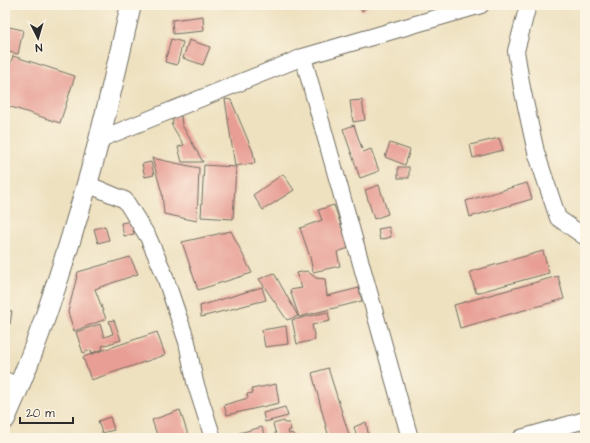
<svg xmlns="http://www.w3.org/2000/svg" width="590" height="443" viewBox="0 0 590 443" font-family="'Architects Daughter',sans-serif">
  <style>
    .building { fill: #e89e94 }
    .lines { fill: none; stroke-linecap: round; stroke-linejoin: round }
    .minor-casing { stroke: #6f6b5f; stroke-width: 18 }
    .tertiary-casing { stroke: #6f6b5f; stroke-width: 22 }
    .minor { stroke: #fff; stroke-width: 16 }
    .tertiary { stroke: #fff; stroke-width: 20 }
  </style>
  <rect width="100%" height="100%" fill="#fcf5e5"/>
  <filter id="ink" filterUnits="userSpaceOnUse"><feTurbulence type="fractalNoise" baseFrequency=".025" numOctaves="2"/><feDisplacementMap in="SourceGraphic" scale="8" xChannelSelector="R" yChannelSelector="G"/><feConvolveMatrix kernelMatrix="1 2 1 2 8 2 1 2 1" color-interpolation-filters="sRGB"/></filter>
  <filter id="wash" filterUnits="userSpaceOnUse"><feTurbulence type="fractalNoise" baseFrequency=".012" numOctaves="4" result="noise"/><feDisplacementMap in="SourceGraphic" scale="16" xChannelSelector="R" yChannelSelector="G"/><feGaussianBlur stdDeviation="0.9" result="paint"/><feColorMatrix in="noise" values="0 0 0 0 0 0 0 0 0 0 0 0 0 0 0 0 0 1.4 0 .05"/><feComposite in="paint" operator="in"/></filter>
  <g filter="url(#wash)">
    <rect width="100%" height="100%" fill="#eee1c0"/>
    <g id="blocks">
      <!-- building -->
      <g class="building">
        <path d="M358,5h11l-7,6z"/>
        <path d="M203,16l1,15 -31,3 -1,-14z"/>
        <path d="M9,27l14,3 -5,24 -13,-3z"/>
        <path d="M171,39l12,3 -6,23 -12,-3z"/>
        <path d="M189,40l21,7 -7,18 -20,-7z"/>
        <path d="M13,56l62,20 -15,47 -55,-18v-25z"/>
        <path d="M225,99l6,1 22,52 2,11 -20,3z"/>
        <path d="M362,100l3,20 -12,2 -3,-21z"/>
        <path d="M181,116l1,9 21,37h-21l-4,-15 6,-2 -13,-21h2l-1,-7z"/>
        <path d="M354,125l9,27 8,-3 8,22 -19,7 -17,-49z"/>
        <path d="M499,138l4,12 -30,8 -3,-13z"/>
        <path d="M390,143l20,7 -5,15 -20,-8z"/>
        <path d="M152,158l47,10 -2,53 -33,-7 -2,-21z"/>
        <path d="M151,162l3,13 -9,2 -3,-13z"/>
        <path d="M204,165l32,2 -3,52 -32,-2z"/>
        <rect x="398" y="167" width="11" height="11"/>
        <path d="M283,174l11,16 -31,20 -10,-15z"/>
        <path d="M527,183l5,16 -62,18 -4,-16z"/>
        <path d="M379,185l9,29 -14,5 -9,-29z"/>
        <path d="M334,205l15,43 -12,4 3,14 -27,6 -3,-15 -10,-29 22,-8 -4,-10z"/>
        <path d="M131,221l3,13 -10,2 -3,-13z"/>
        <path d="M105,226l4,14 -11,3 -4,-14z"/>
        <path d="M389,227l2,10 -11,3 -2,-11z"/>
        <path d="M231,231l21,42 -54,17 -16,-48z"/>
        <path d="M543,251l6,22 -73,20 -6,-21z"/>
        <path d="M130,257l8,17 -43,15 11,30 -32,12 -6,-19 10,-40z"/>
        <path d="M307,271l9,7 9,1 2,17 32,-8 3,13 -63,16 -9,-27 12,-2 -6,-15z"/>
        <path d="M274,273l24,43 -11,4 -28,-41z"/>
        <path d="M558,276l6,23 -104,29 -6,-23z"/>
        <path d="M262,287l4,13 -65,17 -1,-11z"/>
        <path d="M5,310l7,1 -2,13 -5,-1z"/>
        <path d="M328,312l2,9 -18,4 3,15 -18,4 -5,-24z"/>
        <path d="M114,320l7,20 -19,6 1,3 -11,4 -1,-3 -8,3 -7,-21 24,-8 4,13 9,-3 -4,-13z"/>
        <path d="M286,326l2,18 -23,3 -3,-17z"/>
        <path d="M157,332l8,23 -74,25 -8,-23z"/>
        <path d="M328,368l22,70h-21l-17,-65z"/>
        <path d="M276,384l3,19 -52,12 -3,-10 24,-7 -1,-4 6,-1 -1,-4z"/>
        <path d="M285,407l3,9 -23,6 -2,-9z"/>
        <path d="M180,410l9,28h-31l-6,-18z"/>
        <path d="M110,417l4,13 -12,3 -4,-12z"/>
        <path d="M284,421l1,2h4l2,7 -3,1 1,3 3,-1 2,3 -5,2h-15l-1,-3 3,-1 -3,-10z"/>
        <path d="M366,422l3,16h-12l-3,-11z"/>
        <path d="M262,427l3,11h-25l-1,-5z"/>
      </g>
    </g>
  </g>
  <g filter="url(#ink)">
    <use href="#blocks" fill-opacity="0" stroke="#6f6b5f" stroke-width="1"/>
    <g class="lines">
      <!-- minor casing -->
      <g class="minor-casing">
        <g id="minor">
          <path d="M528,5l-12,46 6,37 10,46 4,18 22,66 27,19"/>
          <path d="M98,140l205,-83"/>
          <path d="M87,184l38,16 23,37 15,34 24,71 8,40 18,56"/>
          <path d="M5,380l14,7"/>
          <path d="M410,438l-107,-381 178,-52"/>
          <path d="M521,438l64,-18"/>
        </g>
      </g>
      <!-- tertiary casing -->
      <g class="tertiary-casing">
        <path id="tertiary" d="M5,419c34,-76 59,-155 82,-235 17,-58 30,-119 44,-179"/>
      </g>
      <!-- minor -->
      <use href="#minor" class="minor"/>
      <!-- tertiary -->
      <use href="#tertiary" class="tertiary"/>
    </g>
  </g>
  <!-- margin -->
  <rect width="590" height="443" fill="none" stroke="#fcf5e5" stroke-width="20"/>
  <!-- north arrow -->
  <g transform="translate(38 38) rotate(175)" stroke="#fcf5e5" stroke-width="3" paint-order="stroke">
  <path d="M0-3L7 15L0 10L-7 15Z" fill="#2b2b2b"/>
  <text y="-6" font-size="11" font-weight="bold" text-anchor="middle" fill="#2b2b2b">N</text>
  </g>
  <!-- scale -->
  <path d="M20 417v6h53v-6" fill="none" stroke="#2b2b2b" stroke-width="2"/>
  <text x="26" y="417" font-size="12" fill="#2b2b2b" stroke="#fcf5e5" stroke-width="3" paint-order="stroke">20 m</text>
</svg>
